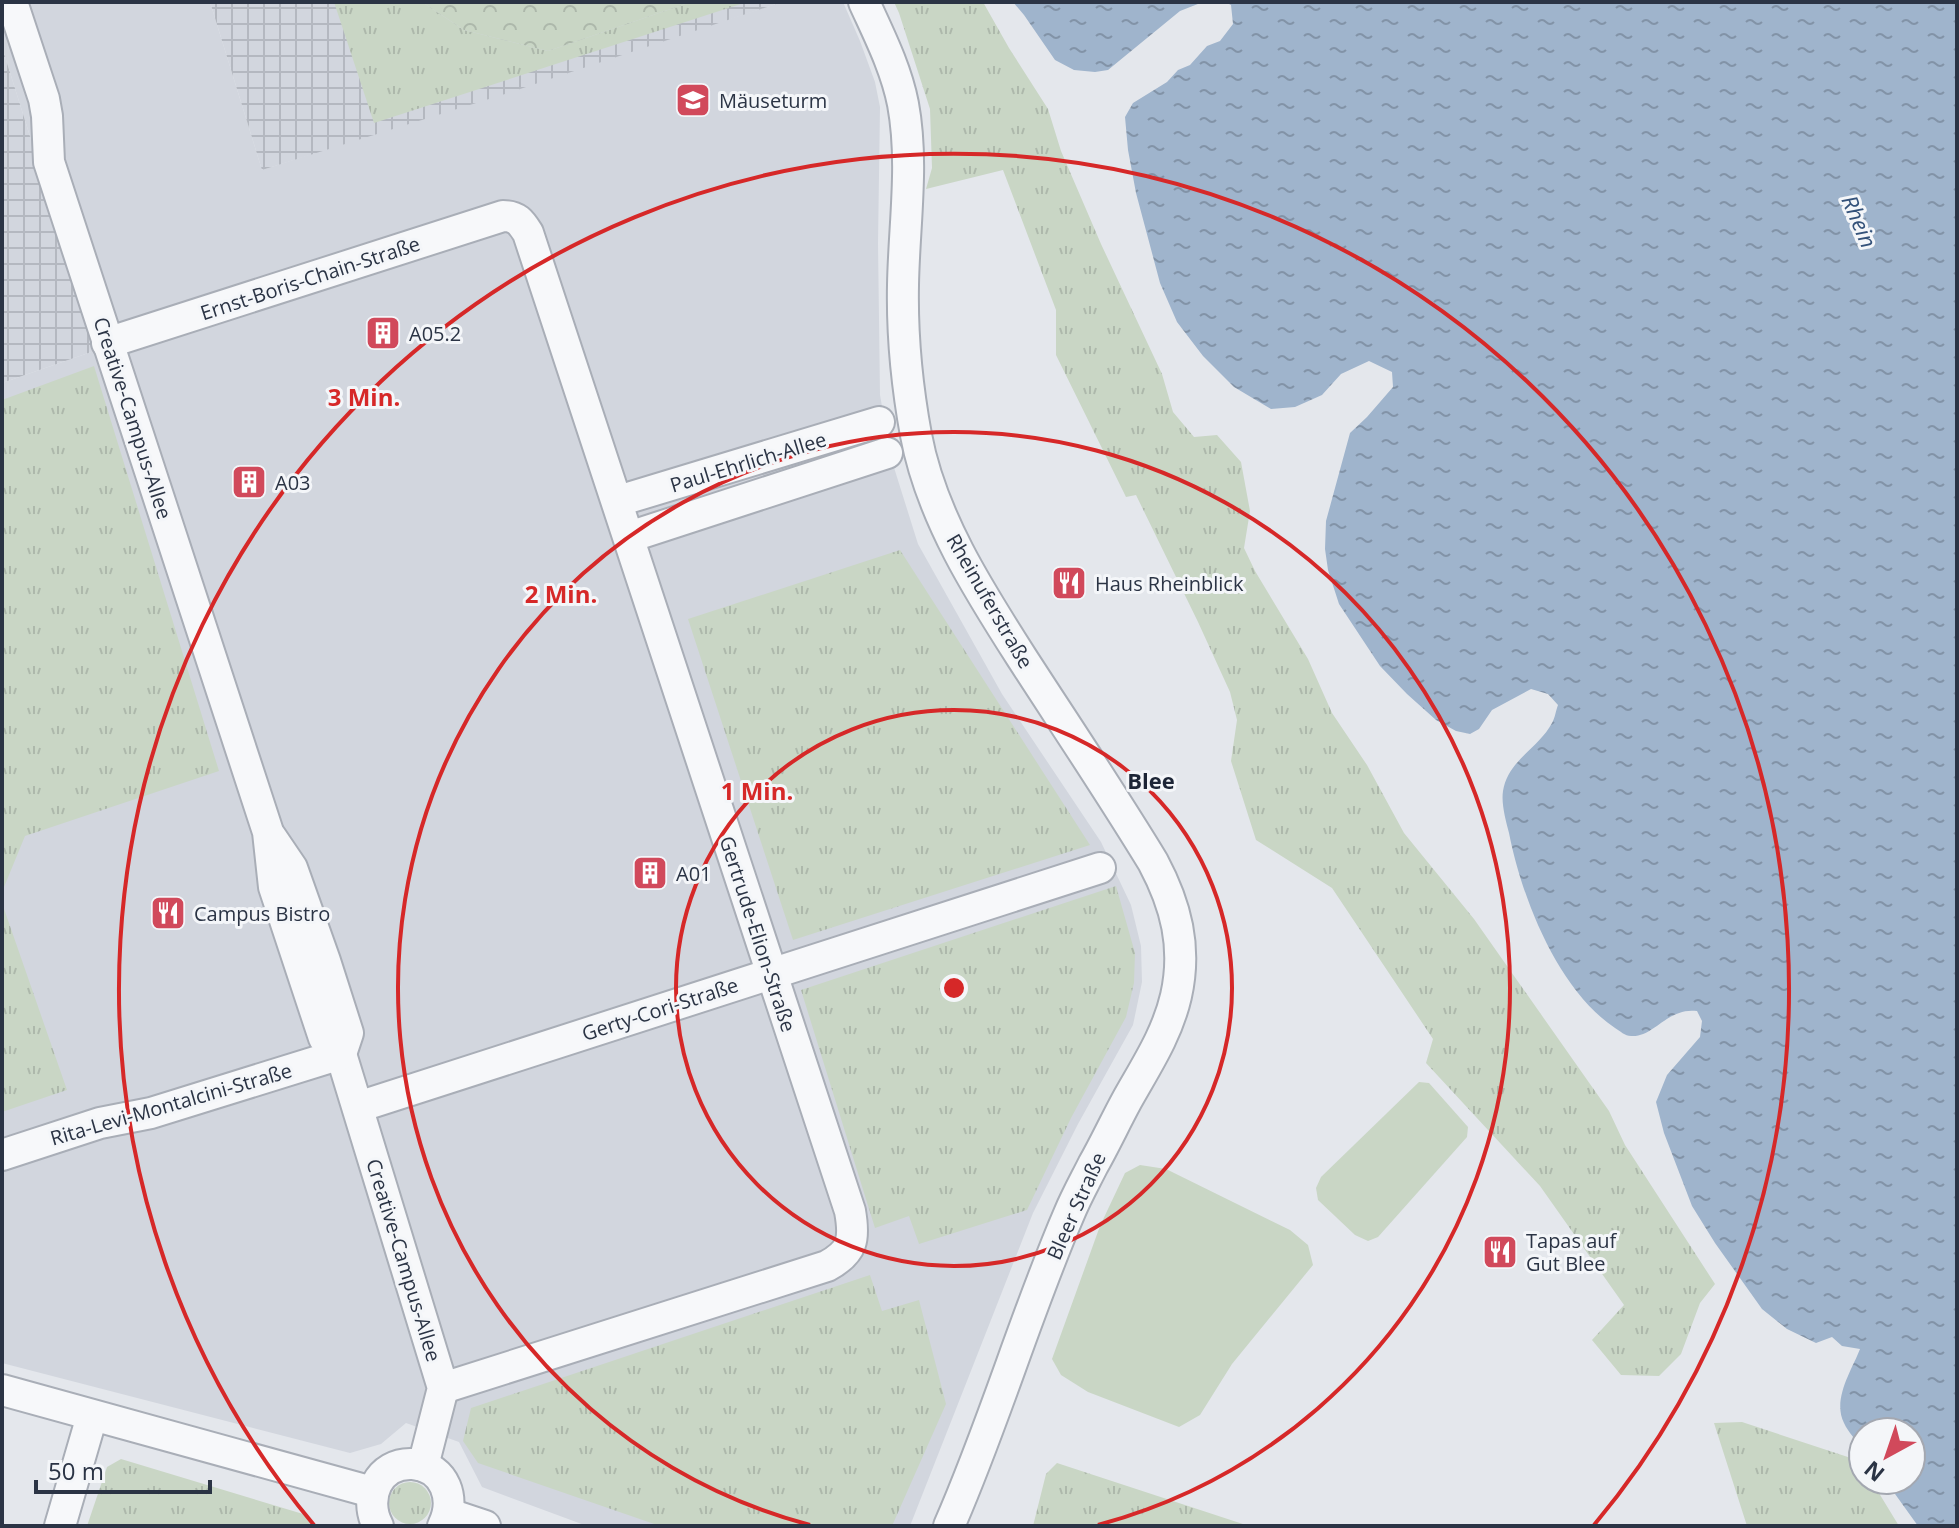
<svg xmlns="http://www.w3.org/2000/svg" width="1959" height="1528" viewBox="0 0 1959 1528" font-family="'Open Sans',sans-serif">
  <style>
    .built { fill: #d2d6de }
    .industrial { fill: url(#industrial-grid) }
    .grass { fill: url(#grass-tufts) }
    .forest { fill: url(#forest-crowns) }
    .garden { fill: #c9d6c5 }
    .water { fill: url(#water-ripples) }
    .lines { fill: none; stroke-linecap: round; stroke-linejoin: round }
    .minor-casing { stroke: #a9aeb7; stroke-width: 34 }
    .minor { stroke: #f7f8fa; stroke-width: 30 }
    .ring { fill: none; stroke: #d62828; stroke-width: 4 }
    .labels { text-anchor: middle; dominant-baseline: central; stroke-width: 6; stroke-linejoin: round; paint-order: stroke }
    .poi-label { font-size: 20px; fill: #2b3445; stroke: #f4f6f9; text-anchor: start }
    .street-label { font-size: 20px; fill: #2b3445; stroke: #f4f6f9 }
    .water-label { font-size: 22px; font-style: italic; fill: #34527a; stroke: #f4f6f9 }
    .neighbourhood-label { font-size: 22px; font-weight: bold; fill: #1d2536; stroke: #f4f6f9 }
    .centre { fill: #d62828; stroke: #f4f6f9; stroke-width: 4 }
    .ring-label { font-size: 24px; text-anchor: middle; font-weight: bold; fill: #d62828; stroke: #f4f6f9; stroke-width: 6; stroke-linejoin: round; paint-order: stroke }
  </style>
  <defs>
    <pattern id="industrial-grid" width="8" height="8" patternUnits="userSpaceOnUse" patternTransform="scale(2)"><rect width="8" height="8" fill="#d2d6de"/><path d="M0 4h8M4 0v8" fill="none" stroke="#b4b8c0"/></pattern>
    <pattern id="grass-tufts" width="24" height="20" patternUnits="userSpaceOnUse" patternTransform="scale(2)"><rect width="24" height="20" fill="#c9d6c5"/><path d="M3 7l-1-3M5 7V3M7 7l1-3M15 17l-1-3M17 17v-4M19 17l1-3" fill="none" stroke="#adb8ab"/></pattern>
    <pattern id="forest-crowns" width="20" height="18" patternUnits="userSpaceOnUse" patternTransform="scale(2)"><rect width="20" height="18" fill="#c9d6c5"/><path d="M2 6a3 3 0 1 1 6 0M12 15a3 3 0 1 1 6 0" fill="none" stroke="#adb8ab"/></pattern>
    <pattern id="water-ripples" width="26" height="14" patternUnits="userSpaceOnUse" patternTransform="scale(2)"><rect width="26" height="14" fill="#9fb4cc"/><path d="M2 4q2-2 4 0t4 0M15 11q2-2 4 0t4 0" fill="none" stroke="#8293a7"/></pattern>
  </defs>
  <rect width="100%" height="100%" fill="#e4e7ec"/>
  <!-- built -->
  <path class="built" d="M2,2h208l52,168 520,-168h61l17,39 15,41 5,25 -2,136 2,152 11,63 27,86 84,150 99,148 30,63 10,41 1,36 -9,43 -55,99 -45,89 -123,313h-323l-105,-39 -23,-45 -53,-19 -25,21 -31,9 -348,-90v-980l95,-33 -95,-303z"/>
  <!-- industrial -->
  <g class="industrial">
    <path d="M210,2h572l-277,92 -243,76z"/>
    <path d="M2,47l95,303 -95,33z"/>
  </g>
  <!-- grass -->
  <g class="grass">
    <path d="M334,2h88l42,28 84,21 143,-49h56l-373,121z"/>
    <path d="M894,2h89l26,46 39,61 13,42 40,93 61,130 11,38 21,25 23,-2 24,27 9,49 -6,37 11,23 53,88 24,54 35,52 37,68 70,86 135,192 16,34 90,139 -15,19 -19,51 -22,22 -38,-1 -29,-35 32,-35 -84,-119 -114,-123 7,-24 -101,-151 -76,-48 -25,-79 6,-41 -7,-28 -32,-70 -62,-127 -10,2 -70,-142v-45l-53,-140 -77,19 6,-21 -2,-59 -31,-96z"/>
    <path d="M94,366l125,405 -194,65 -23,56v-492z"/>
    <path d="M900,550l190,295 -297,95 -105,-321z"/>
    <path d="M1116,886l19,67 -1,30 -8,34 -55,101 -44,92 -108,34 -10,-28 -34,12 -74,-238z"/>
    <path d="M2,903l65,187 -65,22z"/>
    <path d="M870,1275l12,36 37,-11 27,104 -54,122h-232l-182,-63 -15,-22 8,-33z"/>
    <path d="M1742,1422l118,39 3,5v14h8l28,46h-152l-33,-103z"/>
    <path d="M121,1459l182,55 13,12h-229l20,-59z"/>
    <path d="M1057,1463l192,63h-216l13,-52z"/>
    <circle cx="410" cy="1503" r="21"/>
  </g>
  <!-- forest -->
  <path class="forest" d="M422,2h269l-143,49 -84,-21z"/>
  <!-- garden -->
  <g class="garden">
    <path d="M1419,1082l10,1 39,44 -1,10 -89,100 -10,4 -13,-6 -37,-35 -2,-12 5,-11z"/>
    <path d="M1140,1165l26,4 124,61 18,15 5,20 -81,99 -32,51 -21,12 -91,-35 -27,-17 -9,-16 48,-133 25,-53z"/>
  </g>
  <!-- water -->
  <g class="water">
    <path d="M1013,2h190l-23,9 -72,59 -13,2 -21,-2 -19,-10 -31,-45z"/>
    <path d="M1225,2h732v1524h-39l-33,-46h26v-48h-48v18c-6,-9 -15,-18 -19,-27 -12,-24 8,-53 16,-74l-18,-3 -10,-9 -16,6 -29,-14 -25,-20 -47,-66 -23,-37 -28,-73 -8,-31 11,-27 33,-38 2,-16 -5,-10c-30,-4 -43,27 -66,25 -6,0 -11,-5 -16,-8 -57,-38 -93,-129 -106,-195 -3,-12 -8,-29 -6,-42 5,-31 36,-43 49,-68 3,-5 4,-13 6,-18l-10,-11 -17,-5 -39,21 -13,19 -9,5 -14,-3 -20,-11 -29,-26 -27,-28 -41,-62 -11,-34 -3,-21 1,-28 24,-88 17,-16 26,-30 -1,-15 -23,-11 -28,13 -19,21 -27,12 -24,2 -37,-22 -31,-31 -26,-34 -17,-39 -24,-90 -8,-43 -3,-33 8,-14 34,-21 11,-12 12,-5 17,-19 13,-5 13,-17 -2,-19z"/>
  </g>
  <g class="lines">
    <!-- minor casing -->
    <g class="minor-casing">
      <g id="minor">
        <path d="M12,2l32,97 3,17 2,46 219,670 6,55 50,151 17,16 102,334 -20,78"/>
        <path d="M864,2c15,33 32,66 39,102 11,59 1,121 0,181 -1,50 4,101 13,150 15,81 63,156 106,223 44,68 89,135 131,204 23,43 34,85 23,134 -9,39 -30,70 -49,104 -12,22 -22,44 -34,65 -8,16 -17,32 -24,49 -44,102 -75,210 -120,312"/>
        <path d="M107,343l396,-127c14,0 18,6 25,17 109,325 213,652 322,978 5,28 3,41 -23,55l-384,122"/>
        <path d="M618,501l261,-79"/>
        <path d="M629,537l258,-84"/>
        <path d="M271,837l21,31 33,93 23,72 -7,21"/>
        <path d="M358,1107l742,-239"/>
        <path d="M2,1155l98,-32 51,-10 190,-59"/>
        <path d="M2,1390l370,102"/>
        <path d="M449,1514l36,12"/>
        <path d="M60,1526l32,-110"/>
        <path d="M378,1526c-15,-28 0,-64 35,-62 33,3 43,36 30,62"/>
      </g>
    </g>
    <!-- minor -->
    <use href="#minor" class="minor"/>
  </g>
  <!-- distance rings -->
  <g class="ring">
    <circle cx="954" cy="988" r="278"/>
    <path d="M810 1525A556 556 0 1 1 1098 1525"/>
    <path d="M314 1525A835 835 0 1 1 1594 1525"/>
  </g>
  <!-- icons -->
  <defs>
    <g id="school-square" transform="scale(1.8)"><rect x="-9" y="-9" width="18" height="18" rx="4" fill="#d1495b" stroke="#f4f6f9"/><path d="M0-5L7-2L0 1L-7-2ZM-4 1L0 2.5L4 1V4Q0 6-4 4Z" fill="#fff"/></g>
    <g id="building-square" transform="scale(1.8)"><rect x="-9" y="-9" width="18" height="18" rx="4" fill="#d1495b" stroke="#f4f6f9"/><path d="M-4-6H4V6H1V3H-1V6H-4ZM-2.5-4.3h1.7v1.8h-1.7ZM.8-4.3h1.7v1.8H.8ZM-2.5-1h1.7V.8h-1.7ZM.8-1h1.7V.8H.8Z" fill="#fff"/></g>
    <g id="restaurant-square" transform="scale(1.8)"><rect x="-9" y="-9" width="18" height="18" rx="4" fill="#d1495b" stroke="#f4f6f9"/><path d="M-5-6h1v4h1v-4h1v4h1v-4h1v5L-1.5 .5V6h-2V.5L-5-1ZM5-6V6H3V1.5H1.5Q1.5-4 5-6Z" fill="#fff"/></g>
  </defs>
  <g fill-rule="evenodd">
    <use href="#school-square" x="693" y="100"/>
    <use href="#building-square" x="383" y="333"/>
    <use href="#building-square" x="249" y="482"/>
    <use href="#restaurant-square" x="1069" y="583"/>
    <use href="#building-square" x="650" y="873"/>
    <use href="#restaurant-square" x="168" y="913"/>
    <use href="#restaurant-square" x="1500" y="1252"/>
  </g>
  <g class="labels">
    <!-- poi labels -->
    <g class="poi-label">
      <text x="719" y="100">Mäuseturm</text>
      <text x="409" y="333">A05.2</text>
      <text x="275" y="482">A03</text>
      <text x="1095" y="583">Haus Rheinblick</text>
      <text x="676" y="873">A01</text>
      <text x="194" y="913">Campus Bistro</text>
      <text x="1526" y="1240">Tapas auf<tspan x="1526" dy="23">Gut Blee</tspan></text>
    </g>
    <!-- street labels -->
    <g class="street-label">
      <text transform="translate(310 278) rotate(-18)">Ernst-Boris-Chain-Straße</text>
      <text transform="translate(133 418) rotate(72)">Creative-Campus-Allee</text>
      <text transform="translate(748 462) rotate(-17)">Paul-Ehrlich-Allee</text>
      <text transform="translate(990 601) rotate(60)">Rheinuferstraße</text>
      <text transform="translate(758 934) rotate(72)">Gertrude-Elion-Straße</text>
      <text transform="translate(660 1009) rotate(-18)">Gerty-Cori-Straße</text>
      <text transform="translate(171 1104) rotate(-16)">Rita-Levi-Montalcini-Straße</text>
      <text transform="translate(1076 1206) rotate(-66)">Bleer Straße</text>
      <text transform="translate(404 1260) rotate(73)">Creative-Campus-Allee</text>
    </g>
    <!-- water labels -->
    <g class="water-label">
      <text transform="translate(1860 221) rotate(67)">Rhein</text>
    </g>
    <!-- neighbourhood labels -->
    <g class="neighbourhood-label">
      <text x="1151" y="780">Blee</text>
    </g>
  </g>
  <circle cx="954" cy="988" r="12" class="centre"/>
  <g class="ring-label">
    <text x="364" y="406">3 Min.</text>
    <text x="561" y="603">2 Min.</text>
    <text x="757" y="800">1 Min.</text>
  </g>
  <!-- border -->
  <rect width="1959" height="1528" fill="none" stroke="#2b3445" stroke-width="8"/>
  <!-- north arrow -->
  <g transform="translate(1887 1456) rotate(220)"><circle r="38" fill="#f4f6f9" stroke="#a4a8b1" stroke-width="2"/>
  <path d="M0-6L14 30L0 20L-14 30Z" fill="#d1495b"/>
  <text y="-12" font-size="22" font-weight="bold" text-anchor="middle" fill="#2b3445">N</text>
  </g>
  <!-- scale -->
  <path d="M36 1480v12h174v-12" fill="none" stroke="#2b3445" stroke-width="4"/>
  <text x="48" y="1480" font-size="24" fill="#2b3445" stroke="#f4f6f9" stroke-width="6" paint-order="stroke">50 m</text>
</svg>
